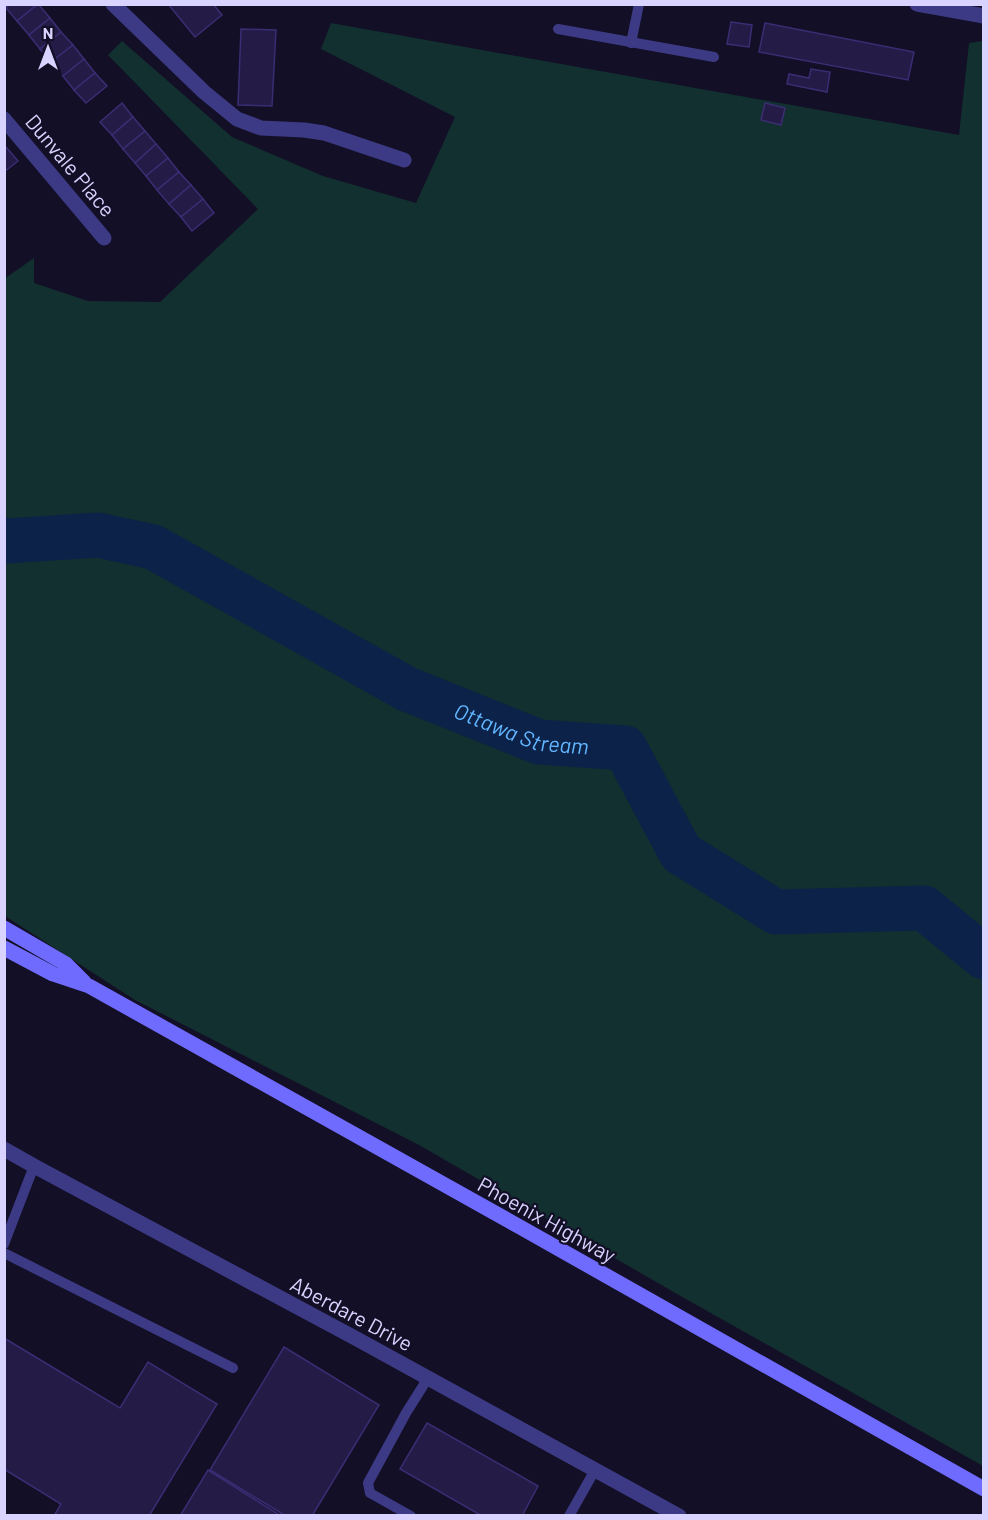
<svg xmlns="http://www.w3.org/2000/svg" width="988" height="1520" viewBox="0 0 988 1520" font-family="Barlow,sans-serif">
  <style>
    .green { fill: #12302f }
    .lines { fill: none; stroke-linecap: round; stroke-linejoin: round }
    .river { stroke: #0c2248; stroke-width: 45 }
    .building { fill: #241b47; stroke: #3b2d73; stroke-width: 1.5 }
    .service { stroke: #3d3a85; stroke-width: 10 }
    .minor { stroke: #3d3a85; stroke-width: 15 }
    .secondary { stroke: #6f6bff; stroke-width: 15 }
    .labels { text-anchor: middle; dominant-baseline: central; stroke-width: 4.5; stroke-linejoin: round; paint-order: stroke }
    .street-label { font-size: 21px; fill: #d9d4ff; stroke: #130f26 }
    .water-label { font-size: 22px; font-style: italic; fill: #62b6ff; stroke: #130f26 }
  </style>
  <rect width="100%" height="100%" fill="#130f26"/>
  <!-- green -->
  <path class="green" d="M331,23l628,112 10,-92 14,-2v1425l-306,-172 -258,-149 -284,-145 -130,-84 -1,-637 30,-21v25l54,18 72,1 98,-93 -150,-154 14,-14 110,96 91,39 93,27 39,-86 -134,-68z"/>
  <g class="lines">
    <!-- river -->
    <path class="river" id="s1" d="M4,540l3,1 91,-6 55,12 254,142 132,53 86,6 56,105 95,59 148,-4 60,49"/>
  </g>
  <!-- building -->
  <g class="building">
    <path d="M10,4h28l-21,17 -11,-13z"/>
    <path d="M38,4l12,14 -21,17 -12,-14z"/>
    <path d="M168,4h45l9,11 -27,22z"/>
    <path d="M50,18l11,14 -21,17 -11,-14z"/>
    <path d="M731,22l21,3 -3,22 -22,-3z"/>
    <path d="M765,23l149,29 -6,28 -149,-28z"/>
    <path d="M241,29l35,1 -4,76 -34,-1z"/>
    <path d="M61,32l12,13 -22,17 -11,-13z"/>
    <path d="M73,45l11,14 -21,17 -12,-14z"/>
    <path d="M84,59l11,14 -21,17 -11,-14z"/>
    <path d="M811,69l19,3 -3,20 -40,-8 2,-10 20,4z"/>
    <path d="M95,73l12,13 -21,17 -12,-13z"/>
    <path d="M122,103l11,14 -21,18 -12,-13z"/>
    <path d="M765,103l20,5 -4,17 -20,-5z"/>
    <path d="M133,117l12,14 -22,18 -11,-14z"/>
    <path d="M145,131l11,13 -21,19 -12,-14z"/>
    <path d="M156,144l12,14 -22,18 -11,-13z"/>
    <path d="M4,147h2l12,14 -14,11z"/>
    <path d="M168,158l11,14 -22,18 -11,-14z"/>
    <path d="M179,172l12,13 -22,19 -12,-14z"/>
    <path d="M191,185l12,14 -22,18 -12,-13z"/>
    <path d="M203,199l11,14 -22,18 -11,-14z"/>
    <path d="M4,1338l116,70 28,-46 69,42 -68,112h-95l7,-12 -57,-35z"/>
    <path d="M284,1347l95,58 -67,111h-26l-76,-46z"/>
    <path d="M427,1423l111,63 -16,30h-40l-82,-47z"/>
    <path d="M208,1470l73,46h-101z"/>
  </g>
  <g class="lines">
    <!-- service -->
    <g class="service">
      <path d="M558,29l156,28"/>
      <path d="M631,43l8,-39"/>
      <path d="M4,1244l30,-78"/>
      <path d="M4,1253l229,115"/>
      <path d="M411,1516l-41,-23 -2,-10 38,-70 22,-35"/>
      <path d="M569,1516l26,-46"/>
    </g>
    <!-- minor -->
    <g class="minor">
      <path d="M113,4l91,88 33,27 24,9 43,2 20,3 80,27"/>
      <path d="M917,4l67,12"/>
      <path d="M4,119l100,119"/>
      <path d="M4,1149l30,17 323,173 322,177"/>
    </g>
    <!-- secondary -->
    <g class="secondary">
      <path d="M4,928l62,36 18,18"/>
      <path d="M4,948l49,26 36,12 431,241 464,262"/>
    </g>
  </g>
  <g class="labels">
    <!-- street labels -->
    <g class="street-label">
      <text transform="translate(71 165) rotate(50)">Dunvale Place</text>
      <text transform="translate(547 1219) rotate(29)">Phoenix Highway</text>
      <text transform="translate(352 1313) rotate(28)">Aberdare Drive</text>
    </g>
    <!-- water labels -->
    <g class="water-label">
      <text stroke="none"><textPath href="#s1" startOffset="564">Ottawa Stream</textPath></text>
    </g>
  </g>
  <!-- border -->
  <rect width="988" height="1520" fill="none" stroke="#d9d4ff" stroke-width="12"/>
  <!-- north arrow -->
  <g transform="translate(48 48)" stroke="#130f26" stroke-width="4.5" paint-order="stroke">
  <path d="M0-4.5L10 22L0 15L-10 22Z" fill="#d9d4ff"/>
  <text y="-9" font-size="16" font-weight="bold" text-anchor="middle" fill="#d9d4ff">N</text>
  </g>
</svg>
